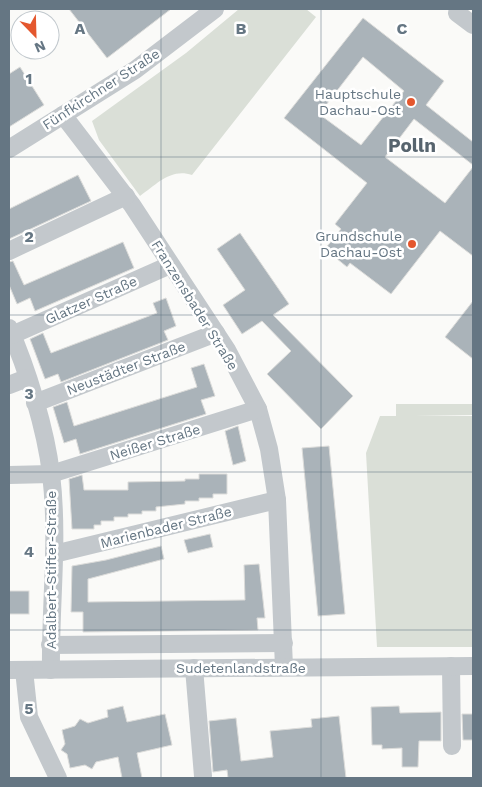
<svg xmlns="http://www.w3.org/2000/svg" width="482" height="787" viewBox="0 0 482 787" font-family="'Work Sans',sans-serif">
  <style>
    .green { fill: #dadfd7 }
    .building { fill: #aab3b9; stroke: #dcdcda; fill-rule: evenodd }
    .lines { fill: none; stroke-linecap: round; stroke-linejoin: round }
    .minor { stroke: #c3c8cc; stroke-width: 18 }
    .grid { fill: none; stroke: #657683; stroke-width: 1; stroke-opacity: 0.55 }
    .poi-dot { fill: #e4572e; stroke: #fff; stroke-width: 2 }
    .labels { text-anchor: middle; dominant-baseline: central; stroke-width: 5; stroke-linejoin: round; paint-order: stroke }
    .street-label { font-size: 14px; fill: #657683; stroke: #fff }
    .poi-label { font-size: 14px; fill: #657683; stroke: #fff; text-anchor: end }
    .district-label { font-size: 19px; font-weight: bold; fill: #57646e; stroke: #fff }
    .grid-label { font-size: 16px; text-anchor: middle; font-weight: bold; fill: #657683; stroke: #fff; stroke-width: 5; stroke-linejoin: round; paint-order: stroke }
  </style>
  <rect width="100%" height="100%" fill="#fafaf8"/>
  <!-- green -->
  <g class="green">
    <path d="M239,9h67l10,8 -124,158c-21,-7 -35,9 -52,21l-41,-56 -7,-19 94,-68z"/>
    <path d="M396,404h77v11l-58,1h58v231h-96l-11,-194 14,-37h16z"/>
  </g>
  <!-- building -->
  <g class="building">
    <path d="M69,9h102l-64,49z"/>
    <path d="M363,18l81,63 -18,24 47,37v23l-59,-46 -29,38 60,46 28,-36v89l-33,-25 -49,63 -41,-31 -3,4 -22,-18 16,-20 -6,-5 32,-41 -83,-65zM363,57l41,34 -43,54 -42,-31z"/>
    <path d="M20,67l24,38 -35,22v-53z"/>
    <path d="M78,175l13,26 -82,38v-30z"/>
    <path d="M240,233l49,71 -16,11 80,81 -32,33 -54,-55 24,-23 -29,-30 -20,13 -19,-29 22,-15 -28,-41z"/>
    <path d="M123,242l11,26 -99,43 -5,-13 -13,6 -8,-19v-23l4,-1 11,24z"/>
    <path d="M166,298l10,28 -12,5 4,9 -107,42 -3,-8 -13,5 -15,-40 13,-6 8,20 106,-40 -4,-10z"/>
    <path d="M473,301v58l-28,-22z"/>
    <path d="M204,364l11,32 -14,4 5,14 -126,40 -4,-15 -12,4 -11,-36 14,-5 7,24 123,-39 -6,-19z"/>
    <path d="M238,426l8,35 -13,4 -8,-34z"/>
    <path d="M329,446l16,168 -27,2 -16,-168z"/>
    <path d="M199,474h28v20h-14v4h-14v3h-14v3l-29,3v4h-14v3h-14v3h-14v4h-13v4h-7v4h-22l-3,-50 13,-4 2,15h44v-8l57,-1v-2h14z"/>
    <path d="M210,534l3,13 -25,6 -4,-13z"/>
    <path d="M161,546l3,13 -76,20v23l157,-2 -1,-35 15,-1 6,54h-8l1,12 -175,2v-20h-12l1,-46 34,-6z"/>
    <rect x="9" y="591" width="20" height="23"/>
    <path d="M123,706l4,16 38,-8 7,31 -35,8 5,25h-20l-4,-21 -22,5 -4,7 -7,-4 -15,3 -3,-14 -6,-4 4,-6 -3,-14 13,-4 5,-7 8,4 20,-6 -1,-7z"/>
    <path d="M399,706l1,7 41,-1v29h-22l-1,26h-16v-19l-20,1v-4h-10l-1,-38z"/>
    <path d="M462,714h11v26h-10z"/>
    <path d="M339,716l7,62h-118l-1,-8 -14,2 -4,-51 27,-3 5,43 32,-4 -3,-26 42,-4 -1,-8z"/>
  </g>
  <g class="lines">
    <!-- minor -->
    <g class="minor">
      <path d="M457,13l16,12"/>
      <path d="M63,115l69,90 95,145 31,59 11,40 8,51 7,167"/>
      <path d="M9,149l126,-79 80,-61"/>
      <path d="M9,251l117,-55"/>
      <path d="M9,328c18,40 37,102 42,146 8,65 -1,131 0,196"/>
      <path d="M12,335l158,-70"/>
      <path d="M9,385l18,-7"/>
      <path d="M35,403l181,-70"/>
      <path d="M9,475l42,-1 207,-65"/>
      <path d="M54,554l223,-54"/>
      <path d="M50,645l234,-2"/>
      <path d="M451,666l1,80"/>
      <path d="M194,668l9,108"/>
      <path d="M9,670l464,-4"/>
      <path d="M24,670l5,47 29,61"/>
    </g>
  </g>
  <!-- grid -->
  <path class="grid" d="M161,9v769M321,9v769M9,157h464M9,315h464M9,472h464M9,630h464"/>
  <!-- markers -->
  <g class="poi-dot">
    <circle cx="411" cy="102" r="5"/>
    <circle cx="412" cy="244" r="5"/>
  </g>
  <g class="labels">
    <!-- street labels -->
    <g class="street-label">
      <text transform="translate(101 89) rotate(-33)">Fünfkirchner Straße</text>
      <text transform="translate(91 300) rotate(-24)">Glatzer Straße</text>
      <text transform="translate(195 305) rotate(58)">Franzensbader Straße</text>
      <text transform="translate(126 368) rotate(-21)">Neustädter Straße</text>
      <text transform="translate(155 442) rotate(-17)">Neißer Straße</text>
      <text transform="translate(166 527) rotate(-14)">Marienbader Straße</text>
      <text transform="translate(51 570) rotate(-90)">Adalbert-Stifter-Straße</text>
      <text x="241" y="668">Sudetenlandstraße</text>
    </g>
    <!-- poi labels -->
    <g class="poi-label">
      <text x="401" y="94">Hauptschule<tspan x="401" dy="16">Dachau-Ost</tspan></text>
      <text x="402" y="236">Grundschule<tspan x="402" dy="16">Dachau-Ost</tspan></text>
    </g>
    <!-- district labels -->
    <g class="district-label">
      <text x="412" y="145">Polln</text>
    </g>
  </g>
  <g class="grid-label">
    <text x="80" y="34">A</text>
    <text x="241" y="34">B</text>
    <text x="402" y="34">C</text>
    <text x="29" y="84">1</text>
    <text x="29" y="242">2</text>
    <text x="29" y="399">3</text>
    <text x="29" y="557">4</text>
    <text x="29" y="714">5</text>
  </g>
  <!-- border -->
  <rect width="482" height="787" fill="none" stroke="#657683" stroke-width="20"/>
  <!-- north arrow -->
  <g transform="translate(35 35) rotate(157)"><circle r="24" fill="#ffffff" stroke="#c1c8cd"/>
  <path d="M0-4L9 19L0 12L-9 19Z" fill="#e4572e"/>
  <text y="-8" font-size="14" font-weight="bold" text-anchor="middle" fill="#657683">N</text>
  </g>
</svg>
